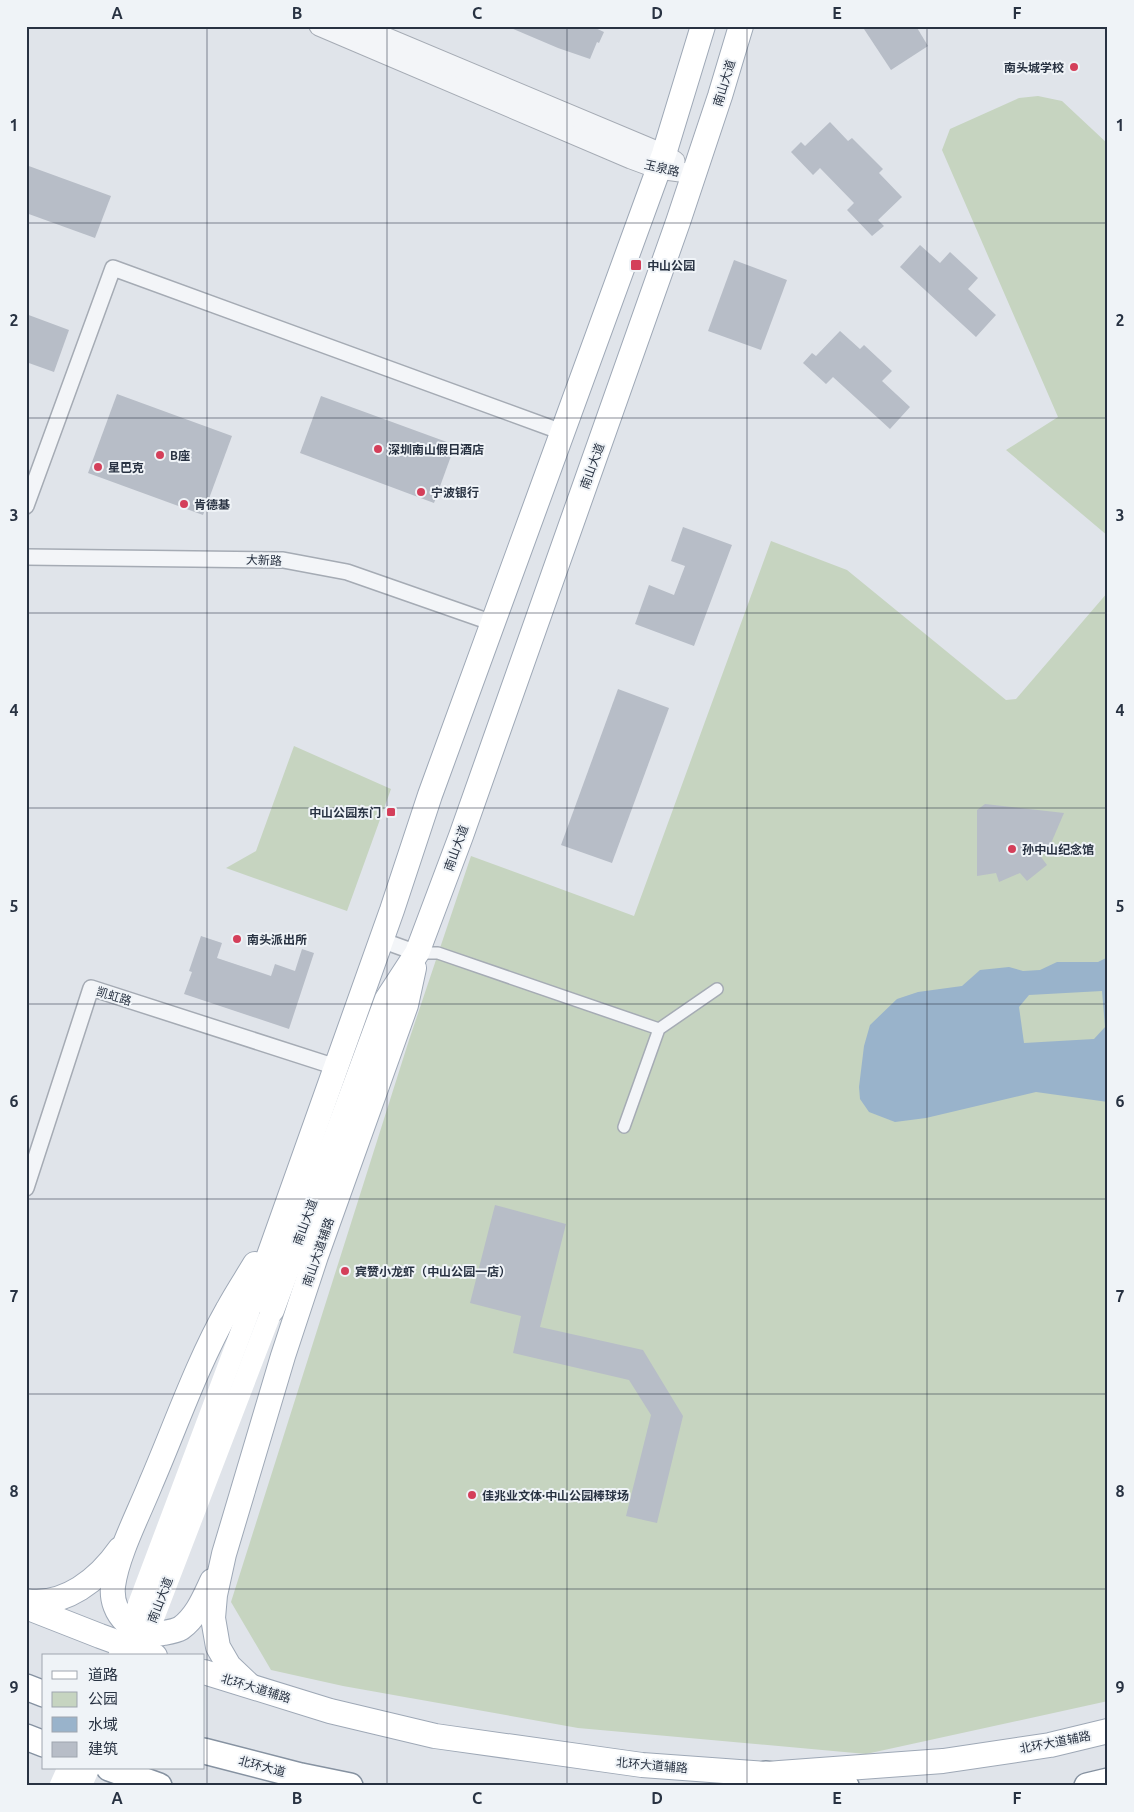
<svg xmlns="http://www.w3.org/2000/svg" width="1134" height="1812" viewBox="0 0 1134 1812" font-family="Ubuntu,'Noto Sans SC',sans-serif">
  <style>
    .green { fill: #c6d4c0 }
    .water { fill: #99b3cb; fill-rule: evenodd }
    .building { fill: #b7bdc7 }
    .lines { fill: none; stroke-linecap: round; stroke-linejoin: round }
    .pedestrian-casing { stroke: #a5abb4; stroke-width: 14 }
    .minor-casing { stroke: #a5abb4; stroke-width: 18 }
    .tertiary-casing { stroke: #a5abb4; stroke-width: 21 }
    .primary-casing { stroke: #9ea8b6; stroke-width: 26 }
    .trunk-casing { stroke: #8692a1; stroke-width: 28 }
    .pedestrian { stroke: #f3f5f8; stroke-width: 11 }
    .minor { stroke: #f3f5f8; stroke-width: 15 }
    .tertiary { stroke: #f3f5f8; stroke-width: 19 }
    .secondary { stroke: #fff; stroke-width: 21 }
    .primary { stroke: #fff; stroke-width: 24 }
    .trunk { stroke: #fff; stroke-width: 25 }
    .secondary-bridge { stroke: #fff; stroke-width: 21 }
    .grid { fill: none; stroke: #283242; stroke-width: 1; stroke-opacity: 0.55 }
    .poi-dot { fill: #d43f5a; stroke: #eff3f7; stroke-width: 2 }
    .labels { text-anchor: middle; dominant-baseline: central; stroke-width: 4; stroke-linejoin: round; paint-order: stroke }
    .poi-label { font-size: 12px; font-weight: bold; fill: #283242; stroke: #eff3f7; text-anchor: start }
    .street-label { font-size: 12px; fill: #283242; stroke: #eff3f7 }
    .neatline { fill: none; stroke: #283242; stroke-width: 2 }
    .grid-label { font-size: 16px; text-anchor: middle; font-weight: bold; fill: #283242 }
  </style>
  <rect width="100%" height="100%" fill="#e0e4ea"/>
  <!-- green -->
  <g class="green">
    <path d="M1038,96l24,5 46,43v392l-102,-86 52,-33 -116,-267 8,-21 69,-31z"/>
    <path d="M771,541l76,29 159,130 10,-1 92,-107v1109l-242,53 -288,-26 -235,-42 -72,-16 -40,-68 178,-562 62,-184 163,60z"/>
    <path d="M294,746l97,43 -44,122 -121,-43 30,-17z"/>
  </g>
  <!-- water -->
  <path class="water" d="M1108,957v145l-72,-10 -110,26 -31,4 -26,-10 -9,-13 -1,-12 5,-41 6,-21 27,-26 21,-7 44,-6 18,-16 29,-3 14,4 17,-1 17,-8h41zM1102,991l3,36 -11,12 -70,4 -5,-36 10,-12z"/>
  <!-- building -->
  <g class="building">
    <path d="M506,26h85l13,6 -5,11 -2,-1 -7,17 -32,-11z"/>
    <path d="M862,26h54l12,20 -37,24z"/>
    <path d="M830,122l18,19 4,-3 31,31 -4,4 23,24 -24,23 6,6 -12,10 -25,-26 7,-7 -34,-35 -7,7 -22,-23 10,-10 4,4z"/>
    <path d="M26,165l85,31 -16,42 -69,-25z"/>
    <path d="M920,245l20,18 10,-11 28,26 -10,11 28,26 -20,22 -76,-70z"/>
    <path d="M734,260l53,20 -26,70 -53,-19z"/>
    <path d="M26,314l43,16 -15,42 -28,-10z"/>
    <path d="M840,331l20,18 4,-4 28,26 -10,10 28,26 -20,22 -57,-52 -7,7 -23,-21 9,-10 4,3z"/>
    <path d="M117,394l115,42 -29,79 -115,-42z"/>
    <path d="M321,396l134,49 -21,58 -134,-50z"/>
    <path d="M683,527l49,18 -38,101 -59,-22 14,-39 25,10 11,-29 -14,-5z"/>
    <path d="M618,689l51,19 -57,155 -51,-18z"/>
    <path d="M985,804l79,9 -12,28 -11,16 6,8 -20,16 -7,-8 -21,9 -3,-9 -19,3v-66z"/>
    <path d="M201,936l21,7 -5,15 54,18 4,-12 20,7 7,-22 12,4 -25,76 -105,-35 8,-22 -3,-1z"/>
    <path d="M495,1205l71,19 -26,103 103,23 40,66 -26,107 -31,-7 25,-101 -22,-35 -116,-27 8,-37 -51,-13z"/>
  </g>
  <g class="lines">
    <!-- pedestrian casing -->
    <g class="pedestrian-casing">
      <g id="pedestrian">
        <path d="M417,953h21l221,76"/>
        <path d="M624,1127l35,-98 58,-40"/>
      </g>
    </g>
    <!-- minor casing -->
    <g class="minor-casing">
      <g id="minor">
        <path d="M26,506l87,-238 449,164"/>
        <path d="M26,557l257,3 64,12 146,51"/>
        <path d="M381,940l36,13"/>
        <path d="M26,1188l65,-200 245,79"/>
      </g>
    </g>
    <!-- tertiary casing -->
    <g class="tertiary-casing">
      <g id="tertiary">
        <path d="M319,26l312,133 27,10 37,5"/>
        <path d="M359,26l305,128 11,7"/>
      </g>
    </g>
    <!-- primary casing -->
    <g class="primary-casing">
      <g id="primary">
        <path d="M252,1303l140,-393 38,-115 234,-641 39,-128"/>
        <path d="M272,1310l115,-311 30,-46 44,-117 217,-614 42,-126 21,-70"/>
        <path d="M212,1581c-8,17 -15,35 -31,47 -5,3 -12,4 -18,5 -29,4 -53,-18 -50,-47 4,-31 26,-73 38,-103 25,-58 46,-119 77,-174 8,-15 18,-30 27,-45"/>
        <path d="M26,1601c39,6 73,-22 94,-52"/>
        <path d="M26,1607l74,29 55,20"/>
        <path d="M204,1672l126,39 105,25 207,29 124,9 177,-13 107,-16 58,-14"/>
        <path d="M248,1684l-19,-18 -11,-19 -5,-29 2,-23 9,-41 59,-198 33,-100 90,-251 8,-37"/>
      </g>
    </g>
    <!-- trunk casing -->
    <g class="trunk-casing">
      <g id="trunk">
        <path d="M26,1687l18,7"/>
        <path d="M26,1737l18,7"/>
        <path d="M204,1751l97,25 49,10"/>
        <path d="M109,1768l50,18"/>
        <path d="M766,1774l80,12"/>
        <path d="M1087,1786l21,-5"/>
      </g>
    </g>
    <!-- pedestrian -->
    <use href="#pedestrian" class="pedestrian"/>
    <!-- minor -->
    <use href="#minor" class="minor"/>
    <!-- tertiary -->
    <use href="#tertiary" class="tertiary"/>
    <!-- secondary -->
    <g class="secondary">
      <path d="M60,1786l8,-18"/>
      <path d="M81,1786l8,-18"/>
    </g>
    <!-- primary -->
    <use href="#primary" class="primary"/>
    <!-- trunk -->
    <use href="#trunk" class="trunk"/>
    <!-- secondary-bridge -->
    <g class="secondary-bridge">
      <path d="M119,1656l133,-353"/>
      <path d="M139,1656l133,-346"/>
    </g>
  </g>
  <!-- grid -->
  <path class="grid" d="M207,26v1760M387,26v1760M567,26v1760M747,26v1760M927,26v1760M26,223h1082M26,418h1082M26,613h1082M26,808h1082M26,1004h1082M26,1199h1082M26,1394h1082M26,1589h1082"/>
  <!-- markers -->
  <g class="poi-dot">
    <circle cx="1074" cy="67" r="5"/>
    <rect x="630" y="259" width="12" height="12" rx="2.5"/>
    <circle cx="378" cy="449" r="5"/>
    <circle cx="160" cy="455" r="5"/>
    <circle cx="98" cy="467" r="5"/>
    <circle cx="421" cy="492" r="5"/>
    <circle cx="184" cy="504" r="5"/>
    <rect x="386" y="807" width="10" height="10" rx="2.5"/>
    <circle cx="1012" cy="849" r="5"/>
    <circle cx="237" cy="939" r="5"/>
    <circle cx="345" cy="1271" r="5"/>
    <circle cx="472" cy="1495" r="5"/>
  </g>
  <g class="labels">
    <!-- poi labels -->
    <g class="poi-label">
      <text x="1064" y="67" text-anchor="end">南头城学校</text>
      <text x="647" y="265">中山公园</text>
      <text x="388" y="449">深圳南山假日酒店</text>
      <text x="170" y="455">B座</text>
      <text x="108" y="467">星巴克</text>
      <text x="431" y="492">宁波银行</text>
      <text x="194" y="504">肯德基</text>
      <text x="381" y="812" text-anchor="end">中山公园东门</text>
      <text x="1022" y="849">孙中山纪念馆</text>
      <text x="247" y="939">南头派出所</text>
      <text x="355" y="1271">宾赞小龙虾（中山公园一店）</text>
      <text x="482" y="1495">佳兆业文体·中山公园棒球场</text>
    </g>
    <!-- street labels -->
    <g class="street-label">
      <text transform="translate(724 83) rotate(-73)">南山大道</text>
      <text transform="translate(662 168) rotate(13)">玉泉路</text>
      <text transform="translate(592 466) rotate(-70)">南山大道</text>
      <text transform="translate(264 560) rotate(2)">大新路</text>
      <text transform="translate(456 848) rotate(-70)">南山大道</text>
      <text transform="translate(114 996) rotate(17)">凯虹路</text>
      <text transform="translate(305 1222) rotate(-70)">南山大道</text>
      <text transform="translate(318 1252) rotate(-71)">南山大道辅路</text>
      <text transform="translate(160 1600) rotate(-69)">南山大道</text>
      <text transform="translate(256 1688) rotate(17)">北环大道辅路</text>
      <text transform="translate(1055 1742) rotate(-11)">北环大道辅路</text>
      <text transform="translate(652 1765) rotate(5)">北环大道辅路</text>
      <text transform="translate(262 1766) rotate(15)">北环大道</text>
    </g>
  </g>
  <!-- border -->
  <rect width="1134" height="1812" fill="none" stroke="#eff3f7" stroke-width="55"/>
  <!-- legend -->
  <rect x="42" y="1654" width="162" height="115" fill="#eff3f7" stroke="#9fa6af"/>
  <rect x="52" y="1671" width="25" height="8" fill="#ffffff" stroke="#9fa6af"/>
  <text x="88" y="1680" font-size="15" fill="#283242">道路</text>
  <rect x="52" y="1692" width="25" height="15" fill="#c6d4c0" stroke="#9fa6af"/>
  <text x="88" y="1704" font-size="15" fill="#283242">公园</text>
  <rect x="52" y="1717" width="25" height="15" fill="#99b3cb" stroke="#9fa6af"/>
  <text x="88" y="1730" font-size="15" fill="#283242">水域</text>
  <rect x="52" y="1742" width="25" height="15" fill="#b7bdc7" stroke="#9fa6af"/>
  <text x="88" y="1754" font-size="15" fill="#283242">建筑</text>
  <rect x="28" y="28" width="1078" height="1756" class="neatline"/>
  <g class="grid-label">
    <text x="117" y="19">A</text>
    <text x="297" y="19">B</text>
    <text x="477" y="19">C</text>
    <text x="657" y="19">D</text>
    <text x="837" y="19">E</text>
    <text x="1017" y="19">F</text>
    <text x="14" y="131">1</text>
    <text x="1120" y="131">1</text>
    <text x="14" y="326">2</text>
    <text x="1120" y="326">2</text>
    <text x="14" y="521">3</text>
    <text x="1120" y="521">3</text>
    <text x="14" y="716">4</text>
    <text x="1120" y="716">4</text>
    <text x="14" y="912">5</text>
    <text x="1120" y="912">5</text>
    <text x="14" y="1107">6</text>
    <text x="1120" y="1107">6</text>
    <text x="14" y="1302">7</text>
    <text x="1120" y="1302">7</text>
    <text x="14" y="1497">8</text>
    <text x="1120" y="1497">8</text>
    <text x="14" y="1693">9</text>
    <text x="1120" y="1693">9</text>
    <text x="117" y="1804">A</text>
    <text x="297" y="1804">B</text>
    <text x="477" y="1804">C</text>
    <text x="657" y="1804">D</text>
    <text x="837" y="1804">E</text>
    <text x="1017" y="1804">F</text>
  </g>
</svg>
